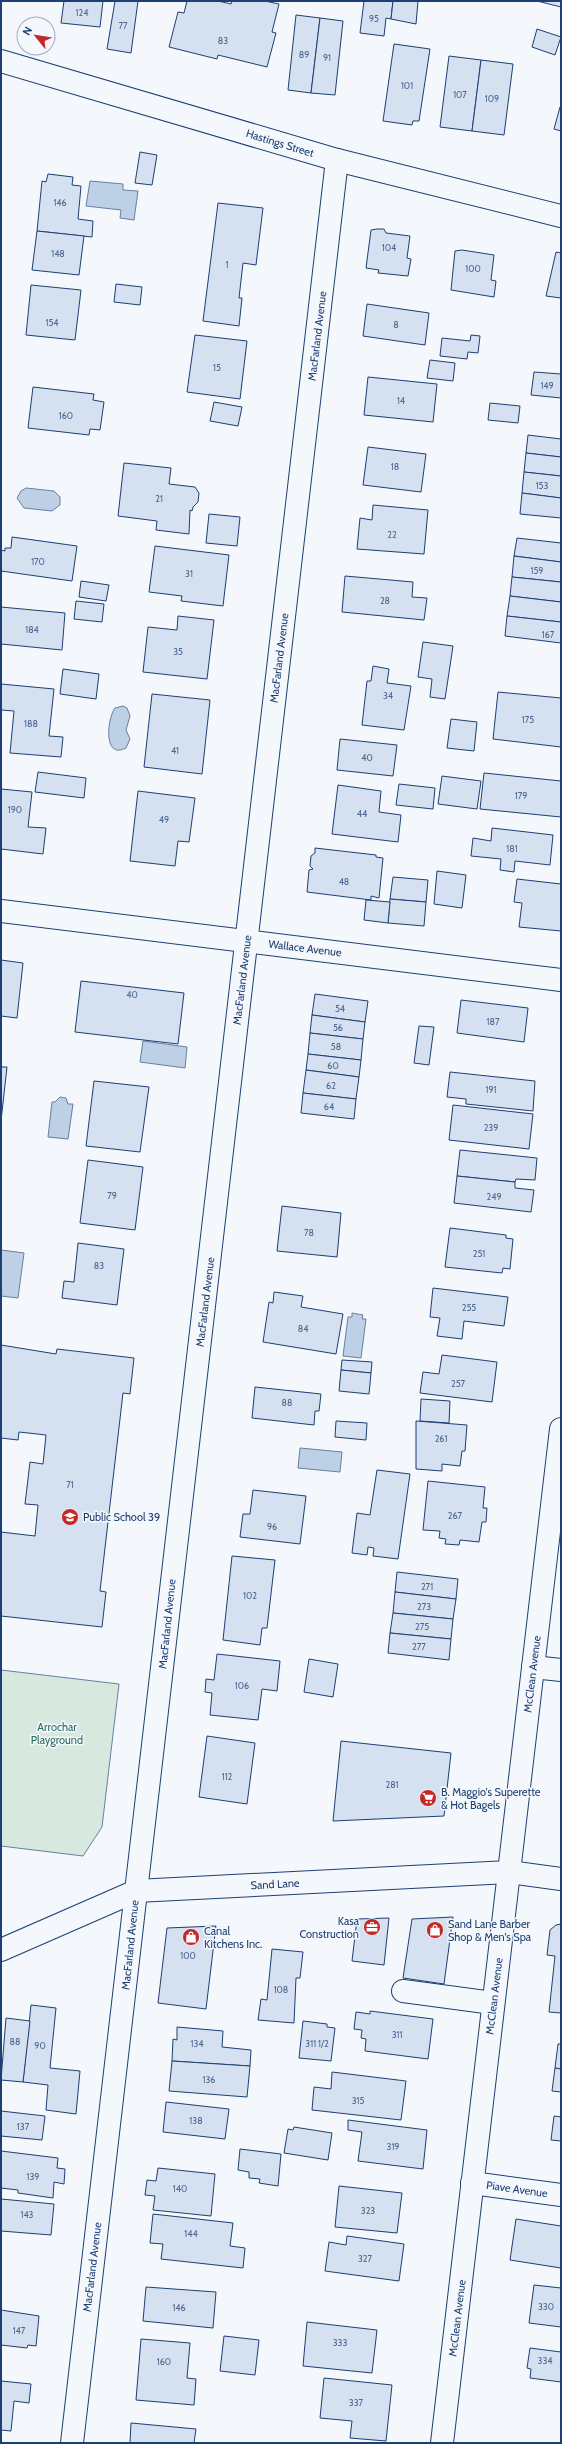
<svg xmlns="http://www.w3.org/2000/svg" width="562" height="2444" viewBox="0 0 562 2444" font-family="Cabin,sans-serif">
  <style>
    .green { fill: #d7e8df; stroke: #687fa3 }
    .water { fill: #bed0e5; stroke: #687fa3 }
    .building { fill: #d5e0f0; stroke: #1d3f73 }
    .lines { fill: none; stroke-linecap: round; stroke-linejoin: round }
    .minor-casing { stroke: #1d3f73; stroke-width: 24 }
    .minor { stroke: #f4f7fb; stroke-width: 22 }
    .labels { text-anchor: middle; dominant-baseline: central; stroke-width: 3; stroke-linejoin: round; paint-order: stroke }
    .number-label { font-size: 9px; fill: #4b6792 }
    .street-label { font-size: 11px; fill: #1d3f73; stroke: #f4f7fb }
    .poi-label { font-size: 11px; fill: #1d3f73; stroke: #f4f7fb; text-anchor: start }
    .park-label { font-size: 11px; fill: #2c6c60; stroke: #f4f7fb }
  </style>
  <rect width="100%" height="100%" fill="#f4f7fb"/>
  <!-- green -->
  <path class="green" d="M1,1670l118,14 -17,143 -19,29 -82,-10z"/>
  <!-- water -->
  <g class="water">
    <path d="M90,181l33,3v6l15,1 -4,29 -14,-2 1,-8 -35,-4z"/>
    <path d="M26,488l28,3 6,6v8l-8,6 -28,-3 -7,-10 4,-7z"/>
    <path d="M123,706l4,2 3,8 -4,14 4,9 -4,9c-23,12 -19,-29 -11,-40z"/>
    <path d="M143,1041l44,6 -2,21 -45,-6z"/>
    <path d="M60,1097l6,1 2,6h5l-5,35 -20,-2 4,-35h3z"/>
    <path d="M1,1250l23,3 -6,45 -17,-2z"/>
    <path d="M352,1313l11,2 -1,4h4l-5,39 -18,-2 5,-39h4z"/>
    <path d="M300,1448l42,4 -2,20 -42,-4z"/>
  </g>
  <!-- building -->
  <g class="building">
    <path d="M64,1h39l-3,26 -39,-4z"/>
    <path d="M115,1h23l-7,52 -24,-4z"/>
    <path d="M187,1h31l13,3 1,-3h33l14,3 -7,28 4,1 -9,34 -49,-12 -1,4 -48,-12 9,-35 6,1z"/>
    <path d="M364,1h29l-2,18 -5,-1 -2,18 -24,-3z"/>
    <path d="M393,1h25l-2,23 -25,-5z"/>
    <path d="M537,1h24v6z"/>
    <path d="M296,15l24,3 -9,75 -23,-3z"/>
    <path d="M320,18l23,3 -8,74 -24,-2z"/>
    <path d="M537,29l24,8 -6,18 -23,-8z"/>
    <path d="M394,44l36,5 -11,72h-6l-1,4 -29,-4z"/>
    <path d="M449,56l32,4 -9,71 -32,-4z"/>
    <path d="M481,60l32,4 -9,71 -32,-4z"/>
    <path d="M560,107h1v24l-7,-2z"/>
    <path d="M140,152l17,3 -5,30 -17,-2z"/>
    <path d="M48,174l25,3 -1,8 9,1 -3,33 15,2 -1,16 -55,-6 5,-50 4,1z"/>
    <path d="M218,203l45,5 -7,57 -13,-2 -4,35h3l-3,28 -36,-5z"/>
    <path d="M377,229h7l2,4 24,3 -3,22 4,1 -3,17 -30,-3 1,-3 -13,-2 5,-38z"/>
    <path d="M37,231l47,5 -5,39 -47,-5z"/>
    <path d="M462,250l32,5 -3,25 5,1 -2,16 -43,-7 4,-39z"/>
    <path d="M556,252l5,1v45l-15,-2z"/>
    <path d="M116,284l26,3 -2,18 -26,-3z"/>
    <path d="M31,285l50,5 -6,50 -49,-5z"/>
    <path d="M367,304l62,9 -4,32 -62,-9z"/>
    <path d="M195,335l52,6 -7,58 -53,-7z"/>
    <path d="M471,335l9,1 -2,17 -10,-1 -1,7 -27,-3 2,-18 28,3z"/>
    <path d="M430,360l25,3 -2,18 -26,-3z"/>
    <path d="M534,372l27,2v24l-30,-3z"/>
    <path d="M368,377l69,7 -4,38 -69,-7z"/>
    <path d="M33,387l61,7 -1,6 11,2 -4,28 -10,-1 -1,6 -61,-7z"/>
    <path d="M214,402l28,5 -4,19 -28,-5z"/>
    <path d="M490,403l30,3 -2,17 -30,-3z"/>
    <path d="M528,435l33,4v18l-35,-4z"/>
    <path d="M368,447l58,7 -5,38 -58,-7z"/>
    <path d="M526,453l35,4v19l-37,-4z"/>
    <path d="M124,463l47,5 -2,16 26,3 4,6 -1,9 -5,5 -1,4 -2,-1 -1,24 -33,-4 1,-9 -39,-5z"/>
    <path d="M524,472l37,4v22l-39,-5z"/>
    <path d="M522,493l39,5v20l-41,-4z"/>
    <path d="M373,505l55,5 -4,44 -67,-5 3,-31 12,2z"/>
    <path d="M209,514l31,3 -3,29 -31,-3z"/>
    <path d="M12,537l65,9 -5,35 -71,-10v-21l4,1v-3h6z"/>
    <path d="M517,538l44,5v19l-47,-6z"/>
    <path d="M155,546l74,9 -6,51 -42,-5 1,-5 -33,-4z"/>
    <path d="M514,556l47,6v20l-49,-5z"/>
    <path d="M345,576l68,6 -1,15 15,1 -3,22 -82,-8z"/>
    <path d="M512,577l49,5v20l-51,-6z"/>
    <path d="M81,581l28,4 -3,16 -27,-4z"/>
    <path d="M510,596l51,6v20l-54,-6z"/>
    <path d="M76,601l28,3 -2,18 -28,-3z"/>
    <path d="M1,607l64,6 -3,37 -61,-6z"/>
    <path d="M178,616l36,4 -7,59 -64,-7 5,-45 29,3z"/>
    <path d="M507,616l54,6v21l-56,-7z"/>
    <path d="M423,642l30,4 -8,53 -15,-2 2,-18 -14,-2z"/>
    <path d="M373,666l16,3 -2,14 24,3 -7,44 -42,-5 5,-44h4z"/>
    <path d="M63,669l36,5 -3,25 -36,-5z"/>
    <path d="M1,684l53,5 -5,47 14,1 -2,20 -51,-4 4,-42 -13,-1z"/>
    <path d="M498,692l63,6v49l-68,-8z"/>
    <path d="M152,694l58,6 -8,74 -58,-7z"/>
    <path d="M451,719l26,3 -3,29 -27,-3z"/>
    <path d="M340,739l57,6 -4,31 -56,-6z"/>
    <path d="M38,772l48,6 -2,20 -49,-6z"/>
    <path d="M484,773l77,8v36l-81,-8z"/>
    <path d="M442,776l39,5 -4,28 -39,-5z"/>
    <path d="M399,784l36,4 -2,21 -37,-4z"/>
    <path d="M338,785l43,6 -2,21 22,3 -3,27 -66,-8z"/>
    <path d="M1,789l31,3 -4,35 18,1 -3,26 -42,-5z"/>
    <path d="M138,791l57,7 -6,44 -11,-1 -3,25 -45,-5z"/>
    <path d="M492,828l61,7 -3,30 -35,-4 -1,11 -14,-2 1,-11 -30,-3 2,-18 18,3z"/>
    <path d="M315,848l61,7v2l7,1 -4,40 -8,-2v4l-64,-8 2,-22 4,-1 -3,-3 1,-10 4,-3z"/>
    <path d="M437,871l29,4 -4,33 -28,-4z"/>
    <path d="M393,877l35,3 -2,22 -36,-3z"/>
    <path d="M517,879l44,5v47l-42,-4 3,-24 -8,-1z"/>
    <path d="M390,899l36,3 -2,24 -36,-3z"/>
    <path d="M366,900l24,2 -2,21 -24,-3z"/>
    <path d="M1,960l22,3 -6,55 -16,-2z"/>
    <path d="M81,981l103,12 -6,51 -103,-12z"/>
    <path d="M315,994l53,7 -3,21 -53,-7z"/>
    <path d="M461,1000l67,8 -4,34 -67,-9z"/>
    <path d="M312,1015l53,7 -2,17 -53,-6z"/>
    <path d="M419,1026l15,1 -5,38 -15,-2z"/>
    <path d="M310,1033l53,6 -2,21 -53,-6z"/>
    <path d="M308,1054l53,6 -2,17 -53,-7z"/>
    <path d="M1,1067h6l-6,54z"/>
    <path d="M306,1070l53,7 -3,22 -53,-6z"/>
    <path d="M450,1072l85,9 -2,30 -67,-7v-5l-19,-2z"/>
    <path d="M94,1081l55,6 -9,65 -54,-6z"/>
    <path d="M303,1093l53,6 -2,20 -53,-6z"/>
    <path d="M453,1105l80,9 -4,35 -80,-9z"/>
    <path d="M460,1150l77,8 -2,22 -19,-1 -1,3 -58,-6z"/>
    <path d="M88,1160l55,7 -8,63 -55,-7z"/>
    <path d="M457,1176l58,6v6l19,2 -3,22 -77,-9z"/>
    <path d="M282,1206l59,7 -4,44 -60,-6z"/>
    <path d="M450,1228l56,7v3l7,1 -3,30 -7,-1 -1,5 -57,-6z"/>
    <path d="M78,1243l46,6 -7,56 -55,-7 2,-17 10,1z"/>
    <path d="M433,1288l75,9 -4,29 -40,-5 -2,18 -25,-3 3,-18 -10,-1z"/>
    <path d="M274,1292l29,4 -2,11 42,7 -7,40 -73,-12 6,-40 4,1z"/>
    <path d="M1,1345l55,9 1,-5 77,9 -4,36 -7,-1 -23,198 6,1 -4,35 -101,-11v-84l34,4 3,-31 -13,-1 5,-42 13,2 3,-29 -27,-3 -1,8 -17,-2z"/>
    <path d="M442,1355l55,7 -5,40 -72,-9 3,-21 16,2z"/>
    <path d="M342,1360l30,2 -1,11 -30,-3z"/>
    <path d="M341,1370l30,3 -2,21 -30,-3z"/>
    <path d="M255,1387l66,7 -2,17h-4l-1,14 -62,-7z"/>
    <path d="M421,1399l29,2 -1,22 -29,-2z"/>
    <path d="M336,1421l31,2 -1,17 -31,-3z"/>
    <path d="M416,1421l51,4 -2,26h-3l-2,15 -18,-2v7l-26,-2z"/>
    <path d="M377,1470l33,4 -12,85 -25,-3 1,-8 -6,-1 -1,8 -15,-2 5,-40 13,2z"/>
    <path d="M428,1481l57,6 -2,21h4l-1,14h-4l-3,20 -19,-2 -1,5 -14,-1 1,-5 -7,-1 1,-7 -17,-1z"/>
    <path d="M253,1490l53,6 -6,48 -60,-7 3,-23h7z"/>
    <path d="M232,1556l43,4 -8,68h-5l-2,17 -37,-5z"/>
    <path d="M397,1572l61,7 -2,20 -61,-7z"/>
    <path d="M395,1592l61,7 -3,20 -60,-6z"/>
    <path d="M393,1613l60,6 -2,20 -61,-6z"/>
    <path d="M390,1633l61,6 -2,21 -61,-7z"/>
    <path d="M217,1654l63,7 -3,30 -15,-2 -4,31 -48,-5 2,-22 -7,-1 1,-13 8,1z"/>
    <path d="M309,1659l29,5 -5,33 -29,-5z"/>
    <path d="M207,1736l48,7 -8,61 -48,-7z"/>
    <path d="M341,1741l110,12 -7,63 -111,5z"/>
    <path d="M453,1917l-9,67 -41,-6 9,-59z"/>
    <path d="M389,1918l-5,47 -32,-4 5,-42z"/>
    <path d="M561,1924v89l-12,-1 6,-56 -8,-1 3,-25 6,-5z"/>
    <path d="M216,1926l-10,83 -48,-6 9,-75z"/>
    <path d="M272,1949l31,3 -3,26h-4l-2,45 -36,-3 3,-21 6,1z"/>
    <path d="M31,2005l25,3 -6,60 30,3 -4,43 -30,-4 2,-25 -25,-3z"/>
    <path d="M370,2011l63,8 -5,40 -63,-8 1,-12 -5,-1 1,-8 -8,-1 2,-17 14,2z"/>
    <path d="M6,2018l24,3 -7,61 -22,-2z"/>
    <path d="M303,2021l24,3v3l8,1 -4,33 -32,-3z"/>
    <path d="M177,2027l46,4 -1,16 29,3 -1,16 -78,-5 1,-22 4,1z"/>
    <path d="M558,2044h3v25l-6,-1z"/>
    <path d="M172,2061l78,5 -3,31 -78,-6z"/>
    <path d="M555,2068l6,1v23l-9,-1z"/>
    <path d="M332,2072l74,9 -5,39 -89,-10 2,-23 17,2z"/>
    <path d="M166,2102l63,7 -4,30 -62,-7z"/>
    <path d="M1,2111l44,5 -3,24 -41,-4z"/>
    <path d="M554,2116l7,1v24l-10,-1z"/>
    <path d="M348,2120l79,10 -4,39 -65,-8 4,-29 -14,-2z"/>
    <path d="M294,2127l38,6 -4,27 -44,-7 4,-24 5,1z"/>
    <path d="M240,2149l41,5 -3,32 -19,-3 1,-4 -11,-1v-6l-11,-2z"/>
    <path d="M1,2151l57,7 -1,10 8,1 -1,15 -10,-2 -1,16 -35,-5v-3l-17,-2z"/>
    <path d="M158,2168l57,6 -4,42 -58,-6 2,-14 -10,-1 2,-15 9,1z"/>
    <path d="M339,2186l63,7 -5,40 -62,-6z"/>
    <path d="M1,2199l53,5 -3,31 -50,-4z"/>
    <path d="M153,2214l80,9 -3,23 15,2 -2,20 -82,-9 2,-15 -13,-1z"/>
    <path d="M516,2219l45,7v42l-51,-8z"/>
    <path d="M347,2236l57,8 -5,37 -74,-10 4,-29 17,3z"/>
    <path d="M534,2285l27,3v39l-32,-4z"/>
    <path d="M146,2287l70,5 -3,36 -70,-7z"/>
    <path d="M1,2310l38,6 -3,30 -8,-1 -1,3 -26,-3z"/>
    <path d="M307,2322l70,8 -5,43 -69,-7z"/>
    <path d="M224,2336l35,4 -4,35 -35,-4z"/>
    <path d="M141,2339l49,4 -3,35 9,1 -2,26 -58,-5z"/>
    <path d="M530,2348l31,4v30l-31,-4 1,-9 -4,-1z"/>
    <path d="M324,2378l68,7 -6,56 -36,-3 2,-17 -32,-3z"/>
    <path d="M1,2381l30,3 -2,19 -15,-2 -3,30 -10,-1z"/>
    <path d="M131,2423l65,6 -2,14h-64z"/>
  </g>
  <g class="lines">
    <!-- minor casing -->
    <g class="minor-casing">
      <g id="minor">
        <path d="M1,61l336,99 224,56"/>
        <path d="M1,911l560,69"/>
        <path d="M533,1667l28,3"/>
        <path d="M1,1950l135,-59 373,-19 52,7"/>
        <path d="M403,1991l90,12"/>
        <path d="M472,2183l89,12"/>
        <path d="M72,2443l265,-2283"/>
        <path d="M442,2443l119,-1014"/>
      </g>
    </g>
    <!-- minor -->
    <use href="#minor" class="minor"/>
  </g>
  <!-- icons -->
  <defs>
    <g id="school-disc" transform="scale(0.9)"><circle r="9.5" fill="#c62828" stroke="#f4f7fb"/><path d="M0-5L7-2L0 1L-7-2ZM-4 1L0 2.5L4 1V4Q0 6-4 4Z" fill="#fff"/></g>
    <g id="supermarket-disc" transform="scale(0.9)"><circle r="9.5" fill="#c62828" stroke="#f4f7fb"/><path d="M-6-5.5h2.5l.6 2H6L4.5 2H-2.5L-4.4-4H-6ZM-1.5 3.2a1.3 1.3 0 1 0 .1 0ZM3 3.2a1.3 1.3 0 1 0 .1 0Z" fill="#fff"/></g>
    <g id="office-disc" transform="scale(0.9)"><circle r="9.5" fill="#c62828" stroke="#f4f7fb"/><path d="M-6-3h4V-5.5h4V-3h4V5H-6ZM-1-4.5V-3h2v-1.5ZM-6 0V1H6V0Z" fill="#fff"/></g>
    <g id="shop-disc" transform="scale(0.9)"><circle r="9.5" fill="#c62828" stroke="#f4f7fb"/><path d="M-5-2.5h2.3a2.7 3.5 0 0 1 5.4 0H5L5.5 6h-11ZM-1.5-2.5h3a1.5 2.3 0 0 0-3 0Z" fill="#fff"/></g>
  </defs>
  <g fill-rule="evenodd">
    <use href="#school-disc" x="70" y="1517"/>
    <use href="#supermarket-disc" x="428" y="1798"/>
    <use href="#office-disc" x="372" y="1927"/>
    <use href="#shop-disc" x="435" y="1930"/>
    <use href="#shop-disc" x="191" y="1937"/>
  </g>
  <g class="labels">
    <!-- number labels -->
    <g class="number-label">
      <text x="82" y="12">124</text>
      <text x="374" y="18">95</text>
      <text x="123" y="25">77</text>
      <text x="223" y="40">83</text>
      <text x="304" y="54">89</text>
      <text x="327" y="57">91</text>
      <text x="407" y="85">101</text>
      <text x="460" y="94">107</text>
      <text x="492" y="98">109</text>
      <text x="60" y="202">146</text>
      <text x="389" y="247">104</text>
      <text x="58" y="253">148</text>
      <text x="227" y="264">1</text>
      <text x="473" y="268">100</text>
      <text x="52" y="322">154</text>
      <text x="396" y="324">8</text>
      <text x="217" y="367">15</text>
      <text x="547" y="385">149</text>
      <text x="401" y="400">14</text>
      <text x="66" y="415">160</text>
      <text x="395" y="466">18</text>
      <text x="542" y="485">153</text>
      <text x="159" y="498">21</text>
      <text x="392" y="534">22</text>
      <text x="38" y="561">170</text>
      <text x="537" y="570">159</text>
      <text x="189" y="573">31</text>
      <text x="385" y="600">28</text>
      <text x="32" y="629">184</text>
      <text x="548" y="634">167</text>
      <text x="178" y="651">35</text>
      <text x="388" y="695">34</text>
      <text x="528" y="719">175</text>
      <text x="31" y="723">188</text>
      <text x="175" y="750">41</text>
      <text x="367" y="757">40</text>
      <text x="521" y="795">179</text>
      <text x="15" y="809">190</text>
      <text x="362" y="813">44</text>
      <text x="164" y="819">49</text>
      <text x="512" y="848">181</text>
      <text x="344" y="881">48</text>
      <text x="132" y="994">40</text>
      <text x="340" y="1008">54</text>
      <text x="493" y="1021">187</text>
      <text x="338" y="1027">56</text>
      <text x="336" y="1046">58</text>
      <text x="333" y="1065">60</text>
      <text x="331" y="1085">62</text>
      <text x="491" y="1089">191</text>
      <text x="329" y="1106">64</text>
      <text x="491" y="1127">239</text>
      <text x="112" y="1195">79</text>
      <text x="494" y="1196">249</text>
      <text x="309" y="1232">78</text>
      <text x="479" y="1253">251</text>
      <text x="99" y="1265">83</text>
      <text x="469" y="1307">255</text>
      <text x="303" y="1328">84</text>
      <text x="458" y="1383">257</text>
      <text x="287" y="1402">88</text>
      <text x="441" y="1438">261</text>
      <text x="70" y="1484">71</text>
      <text x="455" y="1515">267</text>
      <text x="272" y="1526">96</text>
      <text x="427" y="1586">271</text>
      <text x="250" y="1595">102</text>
      <text x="424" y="1606">273</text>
      <text x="422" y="1626">275</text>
      <text x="419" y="1646">277</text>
      <text x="242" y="1685">106</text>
      <text x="227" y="1776">112</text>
      <text x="392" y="1784">281</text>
      <text x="188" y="1955">100</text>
      <text x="281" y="1989">108</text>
      <text x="397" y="2034">311</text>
      <text x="15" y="2041">88</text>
      <text x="197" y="2043">134</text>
      <text x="317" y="2043">311 1/2</text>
      <text x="40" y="2045">90</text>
      <text x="209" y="2079">136</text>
      <text x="358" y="2100">315</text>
      <text x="196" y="2120">138</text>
      <text x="23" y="2126">137</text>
      <text x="393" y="2146">319</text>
      <text x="33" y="2176">139</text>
      <text x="180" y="2188">140</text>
      <text x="368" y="2210">323</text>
      <text x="27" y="2214">143</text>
      <text x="191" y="2233">144</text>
      <text x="365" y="2258">327</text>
      <text x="546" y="2306">330</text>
      <text x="179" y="2307">146</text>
      <text x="19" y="2330">147</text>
      <text x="340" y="2342">333</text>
      <text x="545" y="2360">334</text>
      <text x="164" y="2361">160</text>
      <text x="356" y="2402">337</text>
    </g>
    <!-- street labels -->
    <g class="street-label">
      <text transform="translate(280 143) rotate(17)">Hastings Street</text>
      <text transform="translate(317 336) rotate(-83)">MacFarland Avenue</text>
      <text transform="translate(279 658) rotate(-83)">MacFarland Avenue</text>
      <text transform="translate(305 948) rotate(7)">Wallace Avenue</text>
      <text transform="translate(242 980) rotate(-83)">MacFarland Avenue</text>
      <text transform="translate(205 1302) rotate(-83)">MacFarland Avenue</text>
      <text transform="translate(167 1624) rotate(-84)">MacFarland Avenue</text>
      <text transform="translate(532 1674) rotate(-83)">McClean Avenue</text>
      <text transform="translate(275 1884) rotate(-3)">Sand Lane</text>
      <text transform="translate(130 1945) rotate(-84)">MacFarland Avenue</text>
      <text transform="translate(494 1996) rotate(-83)">McClean Avenue</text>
      <text transform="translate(517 2189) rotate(8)">Piave Avenue</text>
      <text transform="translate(92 2267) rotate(-83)">MacFarland Avenue</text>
      <text transform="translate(457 2318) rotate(-83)">McClean Avenue</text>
    </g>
    <!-- poi labels -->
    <g class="poi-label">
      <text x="83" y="1517">Public School 39</text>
      <text x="441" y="1792">B. Maggio's Superette<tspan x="441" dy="13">&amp; Hot Bagels</tspan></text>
      <text x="359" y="1921" text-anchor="end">Kasa<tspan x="359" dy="13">Construction</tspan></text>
      <text x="448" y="1924">Sand Lane Barber<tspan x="448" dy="13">Shop &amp; Men's Spa</tspan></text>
      <text x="204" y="1931">Canal<tspan x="204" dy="13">Kitchens Inc.</tspan></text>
    </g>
    <!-- park labels -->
    <g class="park-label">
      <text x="57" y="1727">Arrochar<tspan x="57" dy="13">Playground</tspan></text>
    </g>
  </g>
  <!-- border -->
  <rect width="562" height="2444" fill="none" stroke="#1d3f73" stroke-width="4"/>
  <!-- north arrow -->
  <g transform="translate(36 36) rotate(300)"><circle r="19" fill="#f4f7fb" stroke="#9eadc5"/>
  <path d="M0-3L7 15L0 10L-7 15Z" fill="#c62828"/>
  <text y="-6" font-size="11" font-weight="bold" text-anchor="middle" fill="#1d3f73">N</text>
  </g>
</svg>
